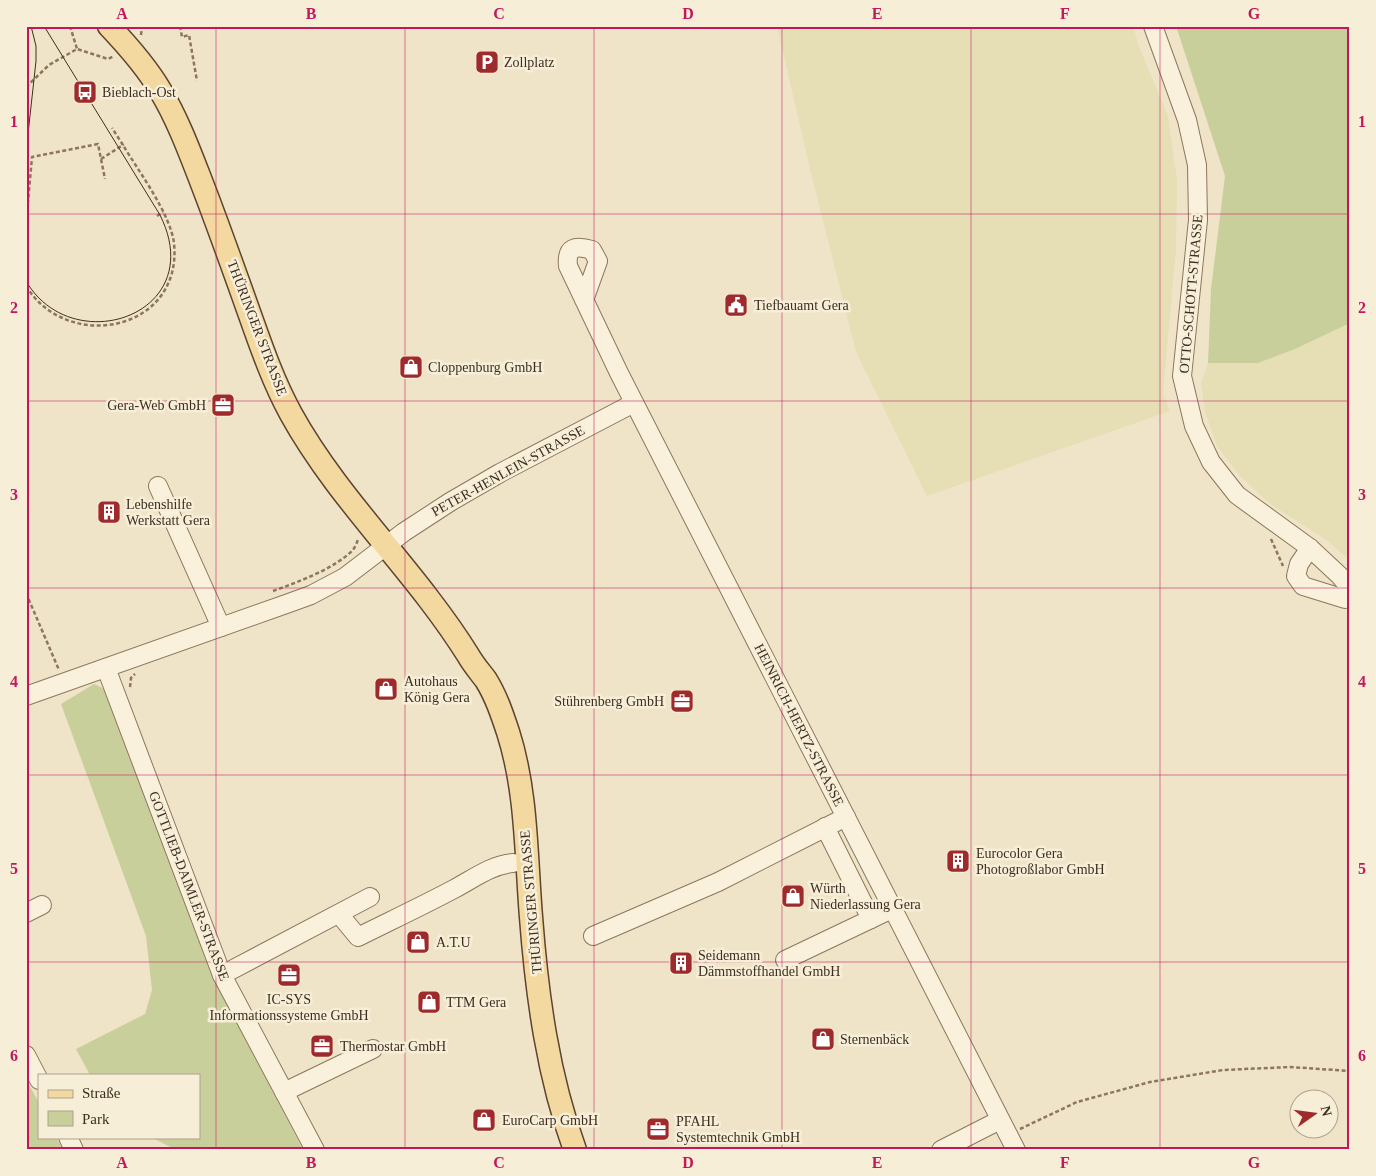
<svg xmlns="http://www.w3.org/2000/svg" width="1376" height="1176" viewBox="0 0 1376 1176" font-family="Georgia,serif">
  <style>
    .farmland { fill: #e6deb5 }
    .green { fill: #c9cf9b }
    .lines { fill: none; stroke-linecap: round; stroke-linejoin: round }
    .minor-casing { stroke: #8d765c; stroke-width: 20 }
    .major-casing { stroke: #5b4430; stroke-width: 25 }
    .path { stroke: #8d765c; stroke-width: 2.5; stroke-dasharray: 4 2.5; stroke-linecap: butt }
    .minor { stroke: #faf1dc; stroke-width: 18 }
    .major { stroke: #f3d9a0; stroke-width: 22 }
    .tram { stroke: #3d2e20; stroke-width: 1 }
    .grid { fill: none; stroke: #c2185b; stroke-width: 1; stroke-opacity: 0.55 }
    .labels { text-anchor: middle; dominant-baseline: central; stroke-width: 5; stroke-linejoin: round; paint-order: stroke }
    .poi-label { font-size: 14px; fill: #3d2e20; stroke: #f7eed8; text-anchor: start }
    .street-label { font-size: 14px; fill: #3d2e20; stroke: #f7eed8 }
    .neatline { fill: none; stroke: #c2185b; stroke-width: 2 }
    .grid-label { font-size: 16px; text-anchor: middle; font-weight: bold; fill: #c2185b }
  </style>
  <rect width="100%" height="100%" fill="#f0e4c8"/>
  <!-- farmland -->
  <g class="farmland">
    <path d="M777,26h356l6,21 29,69 9,64 -1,70 -13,143 7,18 -243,85 -71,-144 -47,-187z"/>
    <path d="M1350,323v238l-22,-20 -58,-37 -31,-29 -22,-29 -12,-34 -4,-29 7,-20h50l37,-14z"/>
  </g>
  <!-- green -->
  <g class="green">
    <path d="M1176,26h174v297l-55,26 -37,14h-50l3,-74 14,-113z"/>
    <path d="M94,684l7,3 6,6 108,286 88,171h-127l-25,-13h48v-62h-109l-14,-26 69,-35 7,-24 -6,-54 -85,-232z"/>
    <path d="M26,1079l13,24v34h17l7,13h-37z"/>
  </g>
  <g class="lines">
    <!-- minor casing -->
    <g class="minor-casing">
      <g id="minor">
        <path d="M1153,26l34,94 10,45 1,55 -16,156 12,50 17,36 26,33 73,53 30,28 10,12"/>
        <path d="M584,300l14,-39 -6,-11c-17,-5 -26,-3 -24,16l51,107 397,777"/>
        <path d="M158,486l63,141"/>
        <path d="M1310,548l-11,16 -3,12 7,10 42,13 5,-3"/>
        <path d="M106,668l116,307 93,175"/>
        <path d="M26,696l263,-93 22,-8 34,-18 59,-45 46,-30 50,-29 134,-70"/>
        <path d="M825,827l46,92"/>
        <path d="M26,913l16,-8"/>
        <path d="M339,914l19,23c32,-16 64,-31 96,-48 19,-10 37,-24 59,-26"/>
        <path d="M593,936l125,-54 128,-65"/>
        <path d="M785,960l107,-51"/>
        <path d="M222,975l148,-78"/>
        <path d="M26,1055l13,25"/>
        <path d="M284,1092l89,-43"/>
        <path d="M68,1137l6,13"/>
        <path d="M941,1150l59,-30"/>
      </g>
    </g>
    <!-- major casing -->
    <g class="major-casing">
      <path id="major" d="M109,26c19,20 37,40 51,64 17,28 29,60 41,91 17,44 33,89 49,134 12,34 24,68 41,99 48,87 124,156 177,241 5,9 12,17 18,25 10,16 16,34 22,52 19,59 18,124 23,185 6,79 17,159 44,233"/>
    </g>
    <!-- path -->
    <g class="path">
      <path d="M70,26l7,23"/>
      <path d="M180,26l2,11 7,-2 8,46"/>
      <path d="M141,35l1,-9"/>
      <path d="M26,41v64"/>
      <path d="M26,87l23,-22 28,-16 31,10 6,-3"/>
      <path d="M101,159l22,-14 -11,-17"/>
      <path d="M26,202h2l4,-45 66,-13 7,35"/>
      <path d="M157,216l6,-4"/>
      <path d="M26,286c42,68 157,45 148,-43 -4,-30 -35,-71 -51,-98"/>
      <path d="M1271,539l12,27"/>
      <path d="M273,591c25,-9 61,-22 80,-41 2,-3 4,-7 5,-11"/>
      <path d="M26,593l33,77"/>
      <path d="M130,687l1,-9 4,-4"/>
      <path d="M1020,1129l57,-27 73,-20 73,-12 67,-3 60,4"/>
    </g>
    <!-- minor -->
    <use href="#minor" class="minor"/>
    <!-- major -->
    <use href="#major" class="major"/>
    <!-- tram -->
    <g class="tram">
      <path d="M26,152l10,-91v-15l-5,-20"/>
      <path d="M26,281c46,80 184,34 134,-66l-116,-189"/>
    </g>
  </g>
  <!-- grid -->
  <path class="grid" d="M216,26v1124M405,26v1124M594,26v1124M782,26v1124M971,26v1124M1160,26v1124M26,214h1324M26,401h1324M26,588h1324M26,775h1324M26,962h1324"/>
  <!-- icons -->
  <defs>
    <g id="parking-square" transform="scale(1.25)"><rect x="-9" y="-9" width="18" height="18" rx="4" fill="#9e2a2b" stroke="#f7eed8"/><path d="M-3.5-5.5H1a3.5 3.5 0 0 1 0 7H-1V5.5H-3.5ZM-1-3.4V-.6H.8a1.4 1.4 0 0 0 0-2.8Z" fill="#fff"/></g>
    <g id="bus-square" transform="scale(1.25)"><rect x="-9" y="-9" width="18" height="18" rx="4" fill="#9e2a2b" stroke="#f7eed8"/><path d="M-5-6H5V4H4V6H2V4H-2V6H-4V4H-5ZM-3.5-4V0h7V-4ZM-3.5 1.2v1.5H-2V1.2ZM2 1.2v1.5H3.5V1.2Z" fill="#fff"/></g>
    <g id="civic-square" transform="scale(1.25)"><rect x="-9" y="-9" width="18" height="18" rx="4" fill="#9e2a2b" stroke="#f7eed8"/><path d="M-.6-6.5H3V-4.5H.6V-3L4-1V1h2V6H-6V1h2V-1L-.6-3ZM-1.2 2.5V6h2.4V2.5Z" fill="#fff"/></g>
    <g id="shop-square" transform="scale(1.25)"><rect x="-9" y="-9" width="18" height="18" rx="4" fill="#9e2a2b" stroke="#f7eed8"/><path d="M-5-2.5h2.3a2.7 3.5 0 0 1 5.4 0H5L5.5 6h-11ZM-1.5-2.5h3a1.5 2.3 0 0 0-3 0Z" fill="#fff"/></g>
    <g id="office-square" transform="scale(1.25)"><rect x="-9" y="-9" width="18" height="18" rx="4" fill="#9e2a2b" stroke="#f7eed8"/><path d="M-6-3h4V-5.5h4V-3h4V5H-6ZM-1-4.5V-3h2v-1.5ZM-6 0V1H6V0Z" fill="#fff"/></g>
    <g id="building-square" transform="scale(1.25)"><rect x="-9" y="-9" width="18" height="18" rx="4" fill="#9e2a2b" stroke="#f7eed8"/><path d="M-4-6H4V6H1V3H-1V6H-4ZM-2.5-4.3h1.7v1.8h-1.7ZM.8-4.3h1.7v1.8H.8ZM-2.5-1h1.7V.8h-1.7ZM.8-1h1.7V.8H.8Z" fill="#fff"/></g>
  </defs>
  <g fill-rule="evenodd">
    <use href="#parking-square" x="487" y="62"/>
    <use href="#bus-square" x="85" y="92"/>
    <use href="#civic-square" x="736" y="305"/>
    <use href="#shop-square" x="411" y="367"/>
    <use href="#office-square" x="223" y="405"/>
    <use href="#building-square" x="109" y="512"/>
    <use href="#shop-square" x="386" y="689"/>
    <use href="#office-square" x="682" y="701"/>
    <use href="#building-square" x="958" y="861"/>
    <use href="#shop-square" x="793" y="896"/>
    <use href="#shop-square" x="418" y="942"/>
    <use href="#building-square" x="681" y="963"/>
    <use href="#office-square" x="289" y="975"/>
    <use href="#shop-square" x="429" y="1002"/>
    <use href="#shop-square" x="823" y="1039"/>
    <use href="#office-square" x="322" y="1046"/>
    <use href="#shop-square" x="484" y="1120"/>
    <use href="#office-square" x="658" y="1129"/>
  </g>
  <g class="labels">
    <!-- poi labels -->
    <g class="poi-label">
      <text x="504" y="62">Zollplatz</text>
      <text x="102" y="92">Bieblach-Ost</text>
      <text x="754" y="305">Tiefbauamt Gera</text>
      <text x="428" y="367">Cloppenburg GmbH</text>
      <text x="206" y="405" text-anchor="end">Gera-Web GmbH</text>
      <text x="126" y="504">Lebenshilfe<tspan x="126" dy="16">Werkstatt Gera</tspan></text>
      <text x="404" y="681">Autohaus<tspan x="404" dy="16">König Gera</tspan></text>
      <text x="664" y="701" text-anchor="end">Stührenberg GmbH</text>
      <text x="976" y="853">Eurocolor Gera<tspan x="976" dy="16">Photogroßlabor GmbH</tspan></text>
      <text x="810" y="888">Würth<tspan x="810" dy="16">Niederlassung Gera</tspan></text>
      <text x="436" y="942">A.T.U</text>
      <text x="698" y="955">Seidemann<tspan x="698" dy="16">Dämmstoffhandel GmbH</tspan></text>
      <text x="289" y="999" text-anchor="middle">IC-SYS<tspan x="289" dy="16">Informationssysteme GmbH</tspan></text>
      <text x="446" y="1002">TTM Gera</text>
      <text x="840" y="1039">Sternenbäck</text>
      <text x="340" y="1046">Thermostar GmbH</text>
      <text x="502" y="1120">EuroCarp GmbH</text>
      <text x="676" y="1121">PFAHL<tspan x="676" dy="16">Systemtechnik GmbH</tspan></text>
    </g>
    <!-- street labels -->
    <g class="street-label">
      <text transform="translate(1191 294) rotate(-85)">OTTO-SCHOTT-STRASSE</text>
      <text transform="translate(257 328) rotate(69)">THÜRINGER STRASSE</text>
      <text transform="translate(508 471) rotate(-29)">PETER-HENLEIN-STRASSE</text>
      <text transform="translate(799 725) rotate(63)">HEINRICH-HERTZ-STRASSE</text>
      <text transform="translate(189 886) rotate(69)">GOTTLIEB-DAIMLER-STRASSE</text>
      <text transform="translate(531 902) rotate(-95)">THÜRINGER STRASSE</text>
    </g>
  </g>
  <!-- border -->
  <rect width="1376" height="1176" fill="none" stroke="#f7eed8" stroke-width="55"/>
  <!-- legend -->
  <rect x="38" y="1074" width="162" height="65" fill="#f7eed8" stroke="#ada18e"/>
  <rect x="48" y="1090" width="25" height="8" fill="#f3d9a0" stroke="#ada18e"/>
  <text x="82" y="1098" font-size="15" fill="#3d2e20">Straße</text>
  <rect x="48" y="1111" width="25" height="15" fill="#c9cf9b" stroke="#ada18e"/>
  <text x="82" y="1124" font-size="15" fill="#3d2e20">Park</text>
  <!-- north arrow -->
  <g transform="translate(1314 1114) rotate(76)"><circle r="24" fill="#f7eed8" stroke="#ada18e"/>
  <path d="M0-4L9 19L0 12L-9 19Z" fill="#9e2a2b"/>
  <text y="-8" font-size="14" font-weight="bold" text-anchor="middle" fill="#3d2e20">N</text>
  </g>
  <rect x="28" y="28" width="1320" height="1120" class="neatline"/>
  <g class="grid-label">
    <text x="122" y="19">A</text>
    <text x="311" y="19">B</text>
    <text x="499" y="19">C</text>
    <text x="688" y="19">D</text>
    <text x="877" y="19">E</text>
    <text x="1065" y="19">F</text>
    <text x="1254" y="19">G</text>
    <text x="14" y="127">1</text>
    <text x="1362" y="127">1</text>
    <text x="14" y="313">2</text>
    <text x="1362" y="313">2</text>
    <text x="14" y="500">3</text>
    <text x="1362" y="500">3</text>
    <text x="14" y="687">4</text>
    <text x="1362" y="687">4</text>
    <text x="14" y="874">5</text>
    <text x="1362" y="874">5</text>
    <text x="14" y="1061">6</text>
    <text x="1362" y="1061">6</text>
    <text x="122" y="1168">A</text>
    <text x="311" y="1168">B</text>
    <text x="499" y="1168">C</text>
    <text x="688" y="1168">D</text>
    <text x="877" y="1168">E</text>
    <text x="1065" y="1168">F</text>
    <text x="1254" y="1168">G</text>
  </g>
</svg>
